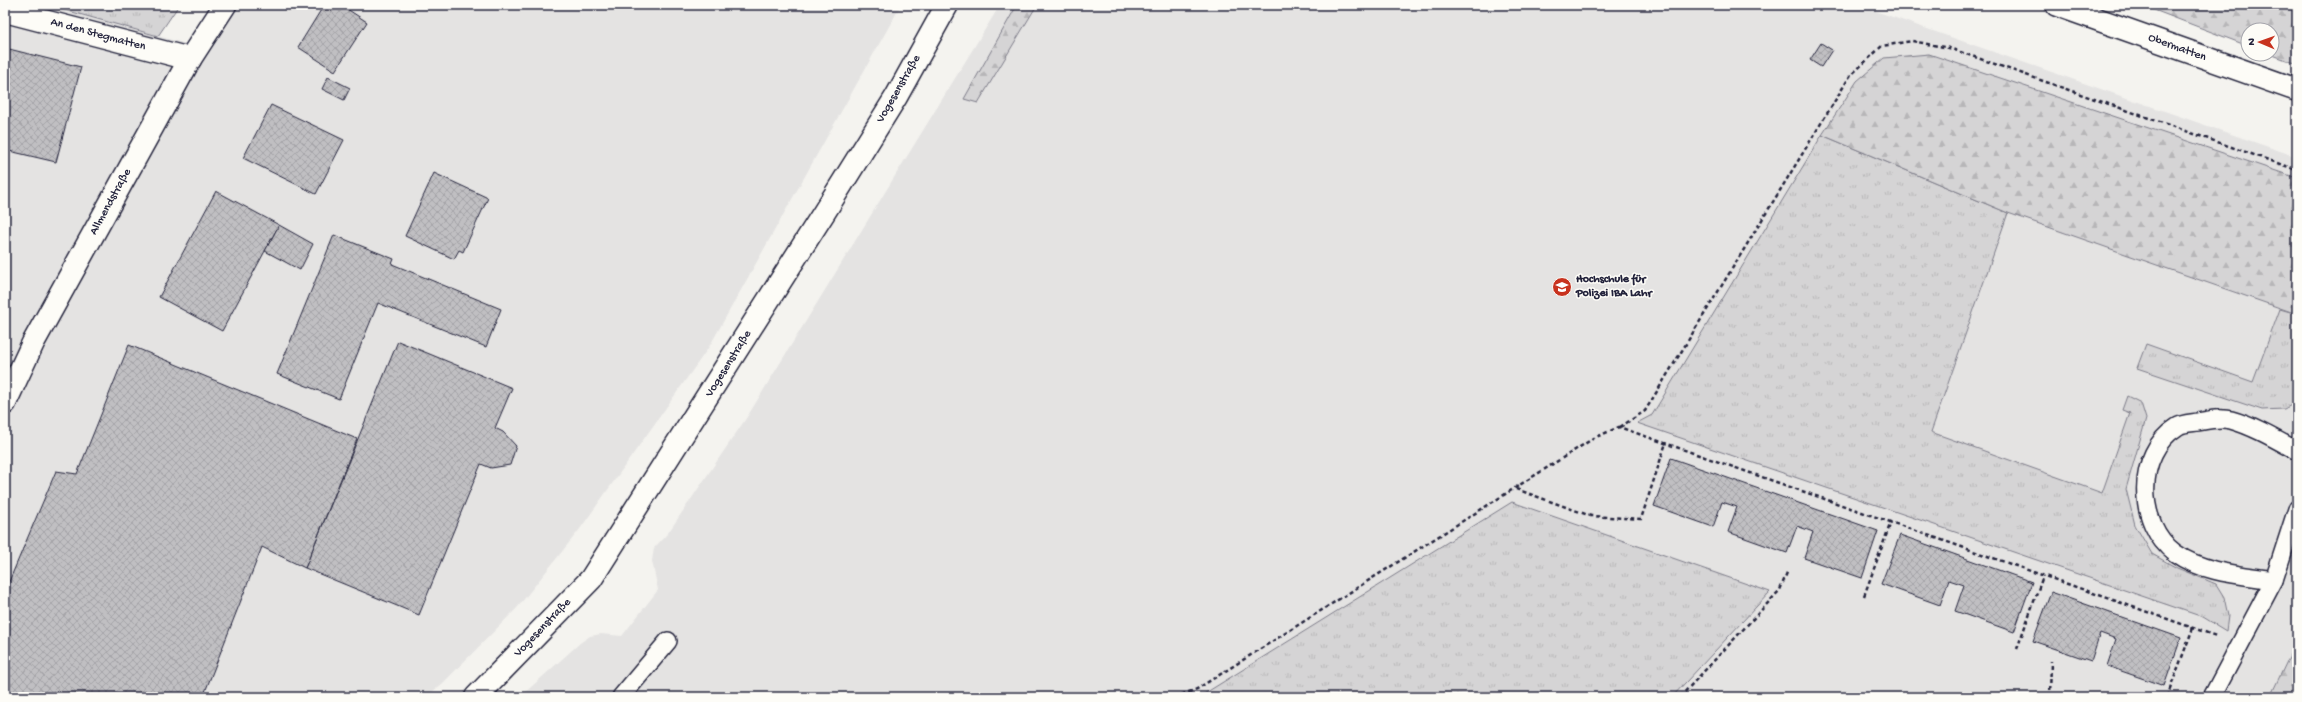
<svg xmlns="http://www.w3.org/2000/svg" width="2302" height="702" viewBox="0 0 2302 702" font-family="'Gochi Hand',sans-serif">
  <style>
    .built { fill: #e4e3e2 }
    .grass { fill: url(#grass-tufts); stroke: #7c7b88 }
    .forest { fill: url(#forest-firs); stroke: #7c7b88 }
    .building { fill: url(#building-cross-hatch); stroke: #22223b }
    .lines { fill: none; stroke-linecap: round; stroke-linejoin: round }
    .service-casing { stroke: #22223b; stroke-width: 20 }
    .minor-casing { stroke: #22223b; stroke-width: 25 }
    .tertiary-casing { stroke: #22223b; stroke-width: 25 }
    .path { stroke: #22223b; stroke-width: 2.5; stroke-dasharray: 4 3; stroke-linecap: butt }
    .service { stroke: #fdfcf7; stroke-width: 17 }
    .minor { stroke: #fdfcf7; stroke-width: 22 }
    .tertiary { stroke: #fdfcf7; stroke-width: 22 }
    .labels { text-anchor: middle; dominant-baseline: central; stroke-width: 3; stroke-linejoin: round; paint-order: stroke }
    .street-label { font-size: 12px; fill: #22223b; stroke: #fdfcf7 }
    .poi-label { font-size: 12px; font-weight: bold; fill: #22223b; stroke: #fdfcf7; text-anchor: start }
  </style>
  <defs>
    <pattern id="grass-tufts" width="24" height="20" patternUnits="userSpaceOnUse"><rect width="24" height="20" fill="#d5d4d5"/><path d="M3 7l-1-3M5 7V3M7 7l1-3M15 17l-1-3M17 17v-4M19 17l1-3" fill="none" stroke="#b7b6b8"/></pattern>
    <pattern id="forest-firs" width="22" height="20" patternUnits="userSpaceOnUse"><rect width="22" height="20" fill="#d5d4d5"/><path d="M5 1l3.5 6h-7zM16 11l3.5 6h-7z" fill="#b7b6b8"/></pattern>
    <pattern id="building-cross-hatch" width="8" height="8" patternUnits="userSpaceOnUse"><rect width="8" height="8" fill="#c0bfc2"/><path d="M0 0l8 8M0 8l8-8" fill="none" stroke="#a5a4a8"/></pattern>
  </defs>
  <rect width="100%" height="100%" fill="#f4f3ef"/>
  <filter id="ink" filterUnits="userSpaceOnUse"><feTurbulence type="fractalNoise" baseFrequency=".025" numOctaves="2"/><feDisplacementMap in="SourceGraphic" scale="8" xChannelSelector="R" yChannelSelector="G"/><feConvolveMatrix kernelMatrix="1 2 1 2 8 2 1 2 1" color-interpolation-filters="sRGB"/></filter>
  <g filter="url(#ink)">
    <!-- built -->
    <g class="built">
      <path d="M5,5h42l140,39 24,-39h690l-192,342 -129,182 -63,79 -74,75 -17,14h-421z"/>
      <path d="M1000,5h858l439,152v540h-1777l60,-54 10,-7 11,-2 21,2 36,-46 -6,-29 2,-13 14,-15 79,-116z"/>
    </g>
    <!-- grass -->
    <g class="grass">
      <path d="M47,5h132l-21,31z"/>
      <path d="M1822,135l186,78 -77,219 171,61 28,-80 -8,-3 5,-14 14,7 5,16 -20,70 9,36 17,29 25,14 39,16 8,13 4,19 -2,15 -23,-14 -566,-194 15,-8z"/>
      <path d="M2280,309l17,5v88l-13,7 -22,1 -125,-42 9,-24 107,38z"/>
      <path d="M1512,502l258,90 -98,105h-473z"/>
    </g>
    <!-- forest -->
    <g class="forest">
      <path d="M1017,5h20l-59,98 -14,-4z"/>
      <path d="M2141,5h156v59l-27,-10h2v-24h-24v16z"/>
      <path d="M1929,54l368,124v136l-289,-101 -186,-78 35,-54 27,-23z"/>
      <path d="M2297,640v57h-27z"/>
    </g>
    <!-- building -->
    <g class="building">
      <path d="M324,5h17l26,17 -32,49 -37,-24z"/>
      <path d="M1821,43l11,7 -11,17 -11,-7z"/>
      <path d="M5,48l76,19 -25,95 -51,-12z"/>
      <path d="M328,77l22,11 -6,12 -22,-11z"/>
      <path d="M271,105l73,35 -28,54 -73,-36z"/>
      <path d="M434,173l54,25 -25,54 -4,-2 -5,9 -49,-23z"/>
      <path d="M216,191l63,34 -57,106 -63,-34z"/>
      <path d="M279,225l34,19 -13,26 -35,-19z"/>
      <path d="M334,235l60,24 -2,5 109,45 -15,38 -108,-44 -39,96 -62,-25z"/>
      <path d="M398,341l114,47 -17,40 8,4 13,14 -6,19 -19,3 -10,-4 -62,151 -114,-47z"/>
      <path d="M129,345l228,94 -52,129 -43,-21 -59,150h-198v-106l51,-120 21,3z"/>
      <path d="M1671,458l207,73 -16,47 -58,-20 9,-26 -16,-6 -10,27 -59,-21 9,-25 -15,-5 -9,25 -59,-21z"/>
      <path d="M1900,535l132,47 -18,50 -59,-21 9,-26 -15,-5 -9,25 -59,-21z"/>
      <path d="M2051,592l130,46 -17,48 -57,-20 9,-27 -16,-6 -9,28 -58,-20z"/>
    </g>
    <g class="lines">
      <!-- service casing -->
      <g class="service-casing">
        <g id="service">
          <path d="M2274,580c-33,-5 -71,-7 -99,-27 -39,-29 -40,-100 2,-126 5,-4 15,-4 21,-5 10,-2 22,-5 33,-2 22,6 46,20 66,31"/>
          <path d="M621,697l47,-56"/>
          <path d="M2212,697l62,-117 23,-71"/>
        </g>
      </g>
      <!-- minor casing -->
      <g class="minor-casing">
        <g id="minor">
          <path d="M2057,5l240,85"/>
          <path d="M5,11l185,48"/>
          <path d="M5,403l28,-60 157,-284 35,-54"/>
        </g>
      </g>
      <!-- tertiary casing -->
      <g class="tertiary-casing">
        <path id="tertiary" d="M476,697l115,-118 234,-368 71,-114 51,-92"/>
      </g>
      <!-- path -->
      <g class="path">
        <path d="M1620,427l25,-16 205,-335 32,-30 30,-5 37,7 348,122"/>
        <path d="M1516,489l75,27 50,3 25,-76"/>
        <path d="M1864,596l27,-74"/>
        <path d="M2017,649l26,-73"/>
        <path d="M1175,697l22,-8 397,-251 25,-11 597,209"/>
        <path d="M1680,697l100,-107 8,-20"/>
        <path d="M2050,697l1,-36"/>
        <path d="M2167,697l26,-69"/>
      </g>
      <!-- service -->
      <use href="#service" class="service"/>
      <!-- minor -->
      <use href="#minor" class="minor"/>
      <!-- tertiary -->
      <use href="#tertiary" class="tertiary"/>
    </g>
  </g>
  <!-- icons -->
  <defs>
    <g id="university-disc" transform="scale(1)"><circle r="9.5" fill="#c8321e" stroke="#fdfcf7"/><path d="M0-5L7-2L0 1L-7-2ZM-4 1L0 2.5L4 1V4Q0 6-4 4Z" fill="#fff"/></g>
  </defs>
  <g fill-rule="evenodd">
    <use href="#university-disc" x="1562" y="287"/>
  </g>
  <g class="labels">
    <!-- street labels -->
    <g class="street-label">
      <text transform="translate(98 35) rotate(15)">An den Stegmatten</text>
      <text transform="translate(2177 48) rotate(20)">Obermatten</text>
      <text transform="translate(899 89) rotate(-60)">Vogesenstraße</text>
      <text transform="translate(111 202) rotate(-61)">Allmendstraße</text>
      <text transform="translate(729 364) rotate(-58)">Vogesenstraße</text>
      <text transform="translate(543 628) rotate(-46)">Vogesenstraße</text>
    </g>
    <!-- poi labels -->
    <g class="poi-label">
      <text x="1576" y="280">Hochschule für<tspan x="1576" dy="14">Polizei IBA Lahr</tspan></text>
    </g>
  </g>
  <!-- margin -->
  <rect width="2302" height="702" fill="none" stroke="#fdfcf7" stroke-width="20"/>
  <rect x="10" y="10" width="2282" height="682" fill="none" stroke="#22223b" stroke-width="1.5" filter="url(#ink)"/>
  <!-- north arrow -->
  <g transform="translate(2260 42) rotate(272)"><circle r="19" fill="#fdfcf7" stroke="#a5a5ac"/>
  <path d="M0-3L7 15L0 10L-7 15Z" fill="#c8321e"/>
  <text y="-6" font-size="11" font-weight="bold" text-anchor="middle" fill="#22223b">N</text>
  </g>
</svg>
